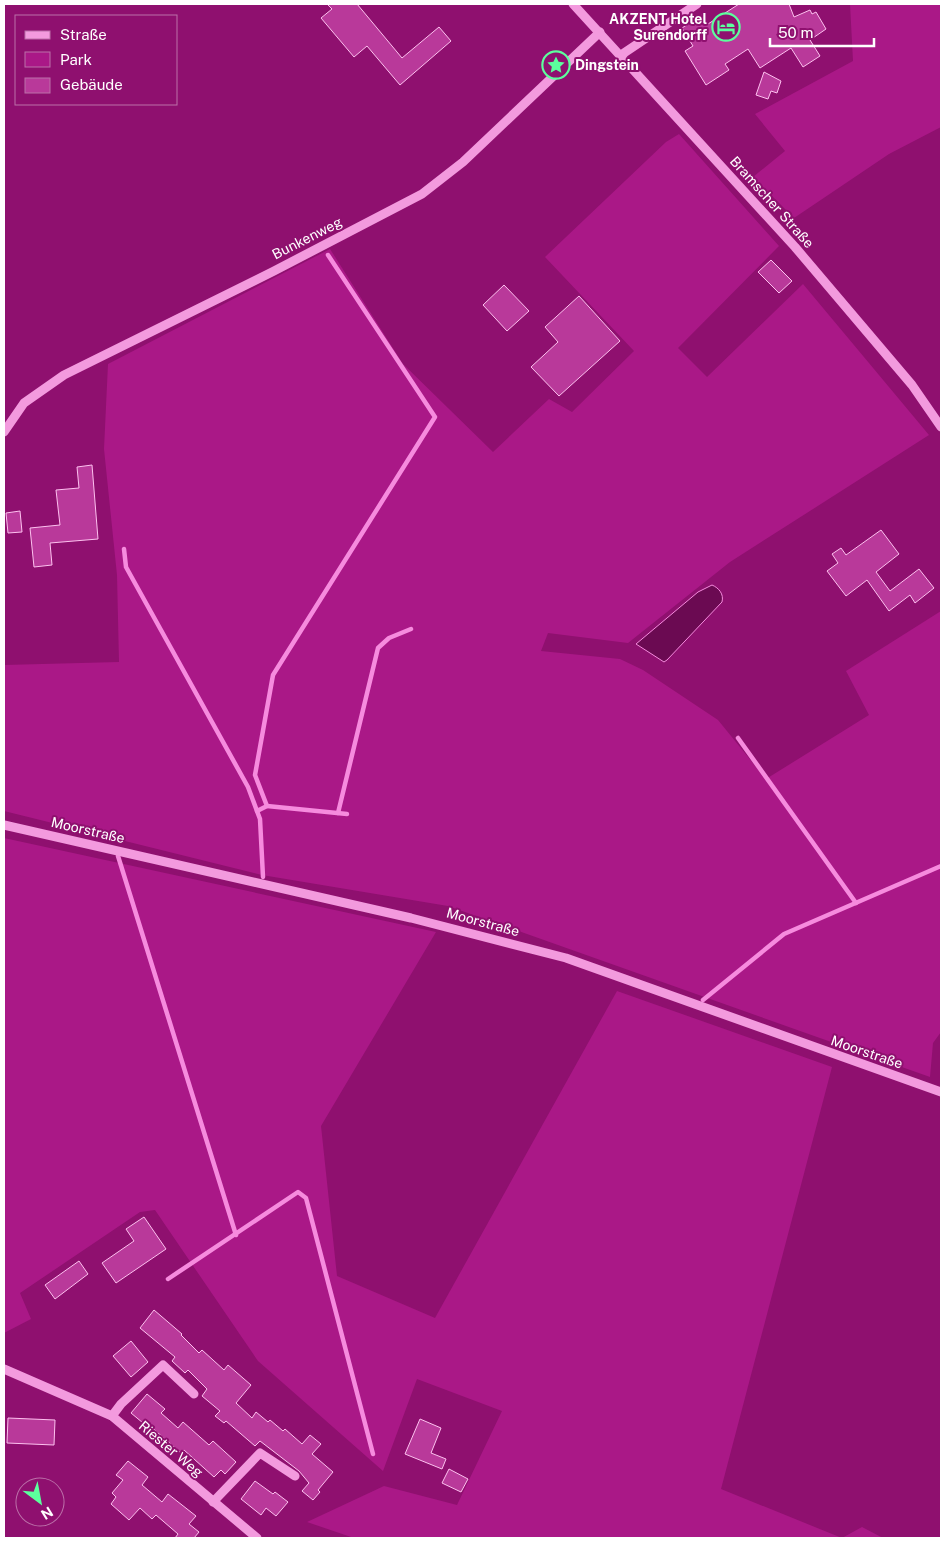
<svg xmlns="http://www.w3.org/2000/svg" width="945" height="1542" viewBox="0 0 945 1542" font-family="'Public Sans',sans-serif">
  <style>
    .green { fill: #aa1887 }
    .water { fill: #6b0a52; stroke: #f68bde }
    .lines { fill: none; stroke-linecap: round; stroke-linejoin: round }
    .stream { stroke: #f68bde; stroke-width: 4.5 }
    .building { fill: #b9399a; stroke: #fdc1ef }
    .minor { stroke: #f39ade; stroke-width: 9 }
    .labels { text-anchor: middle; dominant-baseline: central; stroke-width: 4; stroke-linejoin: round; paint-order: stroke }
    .poi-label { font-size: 14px; font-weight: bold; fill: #fff; stroke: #8f106f; text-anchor: end }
    .street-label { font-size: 14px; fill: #fff; stroke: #8f106f }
  </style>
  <rect width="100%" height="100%" fill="#8f106f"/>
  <!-- green -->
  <g class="green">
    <path d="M850,4h91v123l-52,27 -95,64 -41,-41 32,-26 -30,-37 98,-53z"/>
    <path d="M679,134l100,112 -101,102 29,29 96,-93 126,151 -199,127 -102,81 -80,-10 -7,18 79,8 23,11 75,50 48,59 103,-64 -23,-44 95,-60v421l-8,11 -3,34 -482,-171 -186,-31 -258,-64v-146l115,-3 -2,-87 -13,-126 4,-85 222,-115 73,115 90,88 56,-53 23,13 62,-61 -89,-94 121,-115z"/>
    <path d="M4,838l432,94 -115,194 16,150 98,42 182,-327 215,76 -111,422 121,49 20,-11 21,11h-529l-47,-16 77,-36 73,19 45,-94 -85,-32 -34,92 -125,-110 -103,-151 -15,2 -120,81 11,26 -27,14z"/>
  </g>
  <!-- water -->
  <path class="water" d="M712,585c7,3 12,9 10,17l-55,58 -3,2 -28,-18 62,-52z"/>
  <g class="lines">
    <!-- stream -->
    <g class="stream">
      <path d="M124,549l2,18 122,220 12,32 3,58"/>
      <path d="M738,738l118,165"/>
      <path d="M267,806l80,8"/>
      <path d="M257,811l10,-5 -12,-31 18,-100 162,-258 -107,-162"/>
      <path d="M338,813l40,-165 11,-10 22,-9"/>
      <path d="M118,856l118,379"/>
      <path d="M703,1000l81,-66 157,-68"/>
      <path d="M168,1279l130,-87 8,6 67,256"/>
    </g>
  </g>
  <!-- building -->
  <g class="building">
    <path d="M327,4h30l45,54 37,-31 12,14 -51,44 -33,-39 -13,11 -33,-39 11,-9z"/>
    <path d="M739,4h50l5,13 16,-7 2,4 4,-2 10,17 -16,11 10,16 -17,11 -12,-19 -31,20 -12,-19 -23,15 4,6 -23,15 -21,-34 8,-5 -11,-18 20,-13 6,9z"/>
    <path d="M764,72l17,9 -4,12 -6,-2 -3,8 -12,-4z"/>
    <path d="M771,260l21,21 -13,12 -21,-21z"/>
    <path d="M504,285l25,26 -22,20 -24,-26z"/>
    <path d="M579,296l41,45 -61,55 -28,-29 27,-25 -13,-15z"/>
    <path d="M92,465l6,74 -48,4 2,22 -18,2 -4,-39 30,-3 -4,-35 23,-2 -2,-21z"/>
    <path d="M20,511l2,21 -14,1 -2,-20z"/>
    <path d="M881,530l18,24 -23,18 14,19 29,-22 15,19 -19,15 -5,-8 -21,16 -22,-31 -21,16 -19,-25 11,-8 -6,-9 9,-6 5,7z"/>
    <path d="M144,1217l22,32 -50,34 -14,-20 32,-22 -8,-12z"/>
    <path d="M79,1261l9,13 -33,25 -10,-14z"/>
    <path d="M154,1310l28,24 -1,1 18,18 3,-3 22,20 4,-5 23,20 -15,18 16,15 4,-6 12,10 2,-2 13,11 2,-2 17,15 8,-9 11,9 -9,10 21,18 -15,18 2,2 -7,8 -11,-9 7,-8 -10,-12 -39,-30 -5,5 -29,-25 -2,2 -9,-7 5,-5 -18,-15 5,-7 -19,-19 -3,3 -13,-12 3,-4 -35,-29z"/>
    <path d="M131,1341l17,21 -17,15 -18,-21z"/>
    <path d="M147,1394l18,15 -4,4 17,15 5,-6 26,23 4,-4 23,21 -11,12 -4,-4 -7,7 -30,-27 -3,3 -31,-27 -1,2 -18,-15z"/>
    <path d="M8,1418l47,2 -1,25 -47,-2z"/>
    <path d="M420,1419l21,9 -10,25 15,6 -4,10 -37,-15z"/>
    <path d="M128,1461l20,16 -6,8 20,17 6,-8 28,22 -7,8 10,8 -5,6h-19l3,-4 -22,-19 -4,4 -12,-11 -11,12 -18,-16 5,-7 -4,-4 11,-13 -7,-5z"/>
    <path d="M449,1469l19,10 -7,13 -19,-9z"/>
    <path d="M255,1481l18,13 2,-2 13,10 -12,14 -10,-8 -5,7 -20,-16z"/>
  </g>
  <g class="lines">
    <!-- minor -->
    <g class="minor">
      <path d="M573,4l222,243 117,138 29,42"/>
      <path d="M621,55l76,-51"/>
      <path d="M4,432l20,-29 40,-28 210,-104 148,-77 41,-32 137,-130"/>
      <path d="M4,825l407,93 155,40 375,134"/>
      <path d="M4,1369l108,47 145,122"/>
      <path d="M112,1416l9,-12 42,-39 31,29"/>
      <path d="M213,1502l47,-49 35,23"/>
    </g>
  </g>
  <!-- icons -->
  <defs>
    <g id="hotel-ring" transform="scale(1.4375)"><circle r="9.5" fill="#8f106f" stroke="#5cff9d" stroke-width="1.5"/><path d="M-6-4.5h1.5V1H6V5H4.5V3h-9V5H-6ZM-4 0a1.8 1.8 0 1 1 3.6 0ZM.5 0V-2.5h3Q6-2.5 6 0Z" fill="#5cff9d"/></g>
    <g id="sight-ring" transform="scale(1.4375)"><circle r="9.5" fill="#8f106f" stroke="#5cff9d" stroke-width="1.5"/><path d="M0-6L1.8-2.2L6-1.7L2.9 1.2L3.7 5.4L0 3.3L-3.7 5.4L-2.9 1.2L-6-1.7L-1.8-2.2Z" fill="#5cff9d"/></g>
  </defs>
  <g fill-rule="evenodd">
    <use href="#hotel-ring" x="726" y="27"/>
    <use href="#sight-ring" x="556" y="65"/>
  </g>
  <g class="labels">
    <!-- poi labels -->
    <g class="poi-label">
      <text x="707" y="19">AKZENT Hotel<tspan x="707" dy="16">Surendorff</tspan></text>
      <text x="575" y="65" text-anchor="start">Dingstein</text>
    </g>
    <!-- street labels -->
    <g class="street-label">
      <text transform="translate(772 202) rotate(48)">Bramscher Straße</text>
      <text transform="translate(307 238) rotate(-27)">Bunkenweg</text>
      <text transform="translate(88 830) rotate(13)">Moorstraße</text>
      <text transform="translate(483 922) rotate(15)">Moorstraße</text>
      <text transform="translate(867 1052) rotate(19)">Moorstraße</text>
      <text transform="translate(171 1449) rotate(40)">Riester Weg</text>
    </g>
  </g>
  <!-- border -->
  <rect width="945" height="1542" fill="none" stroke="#ffffff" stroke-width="10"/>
  <!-- legend -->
  <rect x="15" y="15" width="162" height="90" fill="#8f106f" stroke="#bc70a9"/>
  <rect x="25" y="31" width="25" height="8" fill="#f39ade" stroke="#bc70a9"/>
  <text x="60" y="40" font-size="15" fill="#ffffff">Straße</text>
  <rect x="25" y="52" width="25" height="15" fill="#aa1887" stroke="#bc70a9"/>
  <text x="60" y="65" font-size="15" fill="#ffffff">Park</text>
  <rect x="25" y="78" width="25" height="15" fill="#b9399a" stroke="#bc70a9"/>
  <text x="60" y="90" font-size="15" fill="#ffffff">Gebäude</text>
  <!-- north arrow -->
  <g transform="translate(40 1502) rotate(148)"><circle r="24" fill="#8f106f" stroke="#bc70a9"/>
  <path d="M0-4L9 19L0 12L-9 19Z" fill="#5cff9d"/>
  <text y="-8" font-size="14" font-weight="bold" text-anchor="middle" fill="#ffffff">N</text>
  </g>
  <!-- scale -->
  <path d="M770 38v8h104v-8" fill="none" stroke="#ffffff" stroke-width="2.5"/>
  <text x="778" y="38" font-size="15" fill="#ffffff" stroke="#8f106f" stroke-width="4" paint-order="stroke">50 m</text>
</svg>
